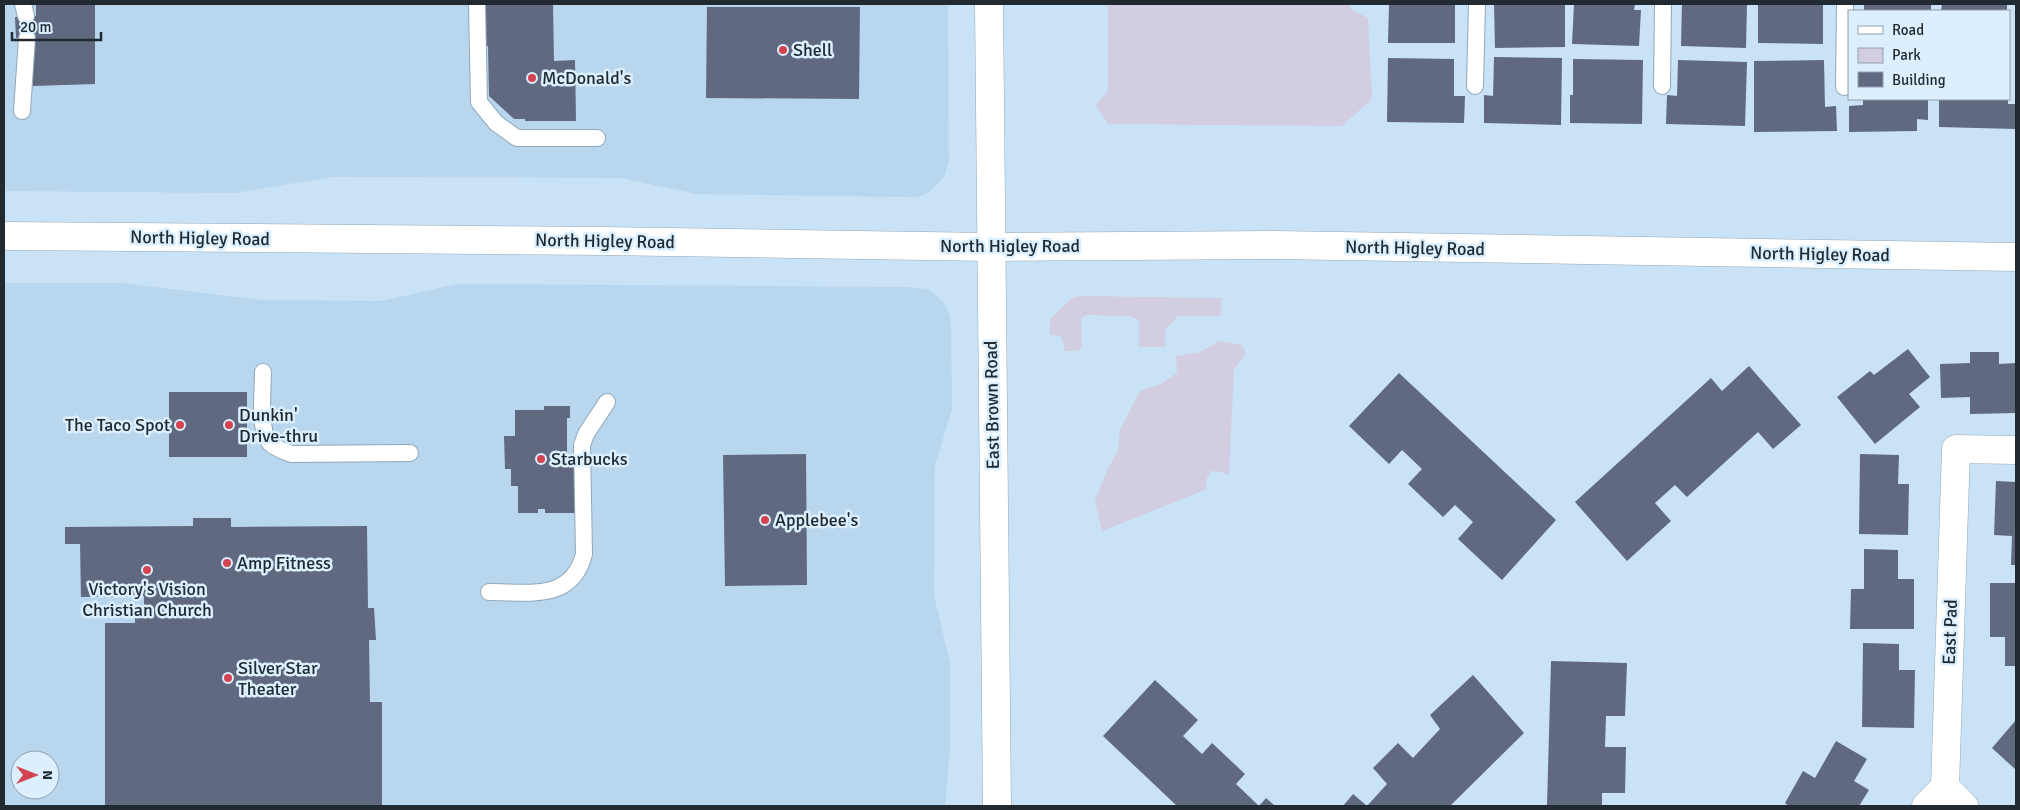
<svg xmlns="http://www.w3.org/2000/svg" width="2020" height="810" viewBox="0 0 2020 810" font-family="Signika,sans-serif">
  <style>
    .built { fill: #b8d6ee; fill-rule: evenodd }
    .green { fill: #d2cde1 }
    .building { fill: #60697f }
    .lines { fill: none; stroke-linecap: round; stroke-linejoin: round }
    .lane-casing { stroke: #91a8ba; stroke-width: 18 }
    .street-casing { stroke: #91a8ba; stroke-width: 29 }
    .secondary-casing { stroke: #91a8ba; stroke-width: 29 }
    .lane { stroke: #fff; stroke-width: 16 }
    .street { stroke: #fff; stroke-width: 28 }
    .secondary { stroke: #fff; stroke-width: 28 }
    .poi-dot { fill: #d44450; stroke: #dbeffe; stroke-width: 2 }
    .labels { text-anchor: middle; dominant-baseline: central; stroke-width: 5; stroke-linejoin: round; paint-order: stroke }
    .poi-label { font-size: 18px; fill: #212a31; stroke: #dbeffe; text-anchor: start }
    .street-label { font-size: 18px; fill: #212a31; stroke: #dbeffe }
  </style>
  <rect width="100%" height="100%" fill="#c9e2f5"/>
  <!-- built -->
  <g class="built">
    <path d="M4,4h944l1,155 -4,16 -7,9 -13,11 -11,2 -218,-3 -75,-16 -289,-1 -97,16 -231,-2z"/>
    <path d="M4,283h116l142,17 119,1 76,-17 454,3 19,3 13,12 7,13 1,11 1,83 -17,56 -1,130 16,68v84l-5,59h-941zM20,760h30v30h-30z"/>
  </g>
  <!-- green -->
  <g class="green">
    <path d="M1108,4h241l3,6 16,8 4,81 -30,27 -234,-2 -12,-19 12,-14z"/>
    <path d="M1080,296l142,2 -2,18h-42l-13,14v17h-26v-27l-9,-4 -43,-1 -6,3 1,29 -4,4h-13l-4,-15 -11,-1v-16l22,-21z"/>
    <path d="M1220,341l22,4 4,9 -12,15 -5,106 -8,-3 -10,-1 -4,7 -2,12 -103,41 -7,-31 13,-31 10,-19 2,-20 20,-39 21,-7 16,-11 -1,-17 24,-4z"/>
  </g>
  <!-- building -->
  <g class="building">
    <path d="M36,4h59v80l-62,2 -2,-48h-15l-1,-21 21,-1z"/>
    <path d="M478,4h75l1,57 21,-1 1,61h-51v-2h-11l-25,-23 -1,-50h-9z"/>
    <path d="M1389,4h66v39h-67z"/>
    <path d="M1494,4h71v43l-70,1z"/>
    <path d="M1574,4h61l-1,6h7l-2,36 -67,-2z"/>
    <path d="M1682,4h65l-1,44 -65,-2z"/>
    <path d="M1758,4h65v40l-65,-1z"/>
    <rect x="1864" y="4" width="67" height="7"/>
    <path d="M1942,4h65v7h-66z"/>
    <path d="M707,7h153l-1,92 -153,-1z"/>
    <path d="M1494,57l68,1 -1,67 -77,-2v-28l9,1z"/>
    <path d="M1388,58l66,1v37h11l-1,27 -77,-1z"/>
    <path d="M1573,59l70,1 -1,64 -72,-1v-28h3z"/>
    <path d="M1678,60l69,2 -2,64 -79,-2 1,-29 10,1z"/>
    <path d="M1824,60l1,47 11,-1 1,25 -83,1v-71z"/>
    <path d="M1863,99h65v21l-11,-1v12l-68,1v-26l14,-1z"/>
    <path d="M1939,99h69v5h8v25l-77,-2z"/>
    <path d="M1908,349l22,28 -21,17 11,13 -45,37 -38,-47 33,-26 4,4z"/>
    <path d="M1970,352h29v12l17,-1v50l-46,1v-17l-29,1 -1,-34 30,-1z"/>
    <path d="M1749,366l52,59 -28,24 -15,-17 -71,65 -12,-12 -20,18 16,18 -44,40 -52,-59 136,-124 11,13z"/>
    <path d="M1399,373l157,147 -54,60 -44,-41 15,-17 -18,-17 -12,12 -35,-33 14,-15 -20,-19 -13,14 -40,-38z"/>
    <rect x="169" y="392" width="78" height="65"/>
    <path d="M544,406h26v12h-3v42h8l3,14 -4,1v24h3v14h-32v-4h-7v4h-20v-27h-7v-17h-6l-1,-33h11v-26h29z"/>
    <path d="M806,454l1,131 -82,1 -2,-131z"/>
    <path d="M1860,454l39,1 -1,29h11l-1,51 -49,-1z"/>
    <path d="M1996,481l20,1v83h-5l1,-29 -18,-1z"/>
    <path d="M193,518h38v9l136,-1 1,82h6l2,32h-7l1,62h12v104h-277v-183h30v-5h9v-22l-63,1 -1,-53h-15v-17l128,-1z"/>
    <path d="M1864,549l34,1v29h16v50h-64l1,-40h13z"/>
    <path d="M1990,583h26v83h-11v-29h-15z"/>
    <path d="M1863,643l36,1v26h16l-1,58 -52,-1z"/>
    <path d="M1551,661l76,2 -2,53h-19l-1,31h21l-1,46h-23v13h-55z"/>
    <path d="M1473,675l51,58 -74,73h-83l20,-22 -14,-16 25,-25 15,15 27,-29 -10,-14z"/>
    <path d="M1155,680l43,40 -15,16 19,18 10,-11 33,31 -9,10 23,22 7,-8 9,8h-98l-74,-70z"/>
    <path d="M2016,720v50l-24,-22z"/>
    <path d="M1836,741l31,18 -13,22 15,9 -10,16h-70l-4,-3 18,-32 12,7z"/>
    <path d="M1353,794l14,12h-24z"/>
  </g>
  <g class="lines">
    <!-- lane casing -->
    <g class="lane-casing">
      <g id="lane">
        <path d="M23,4l3,12"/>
        <path d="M477,4l2,98 17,21 21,15h80"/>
        <path d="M1475,86l2,-82"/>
        <path d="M1662,86l1,-82"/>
        <path d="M1844,87l1,-83"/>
        <path d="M22,111l5,-73"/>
        <path d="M263,372c0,17 -5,58 7,71 6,6 14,8 21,11l119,-1"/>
        <path d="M489,592c39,0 83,10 95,-38l-2,-109 4,-11 21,-32"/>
      </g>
    </g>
    <!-- street casing -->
    <g class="street-casing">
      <g id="street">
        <path d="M1926,806l19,-19"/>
        <path d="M1964,806l-19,-19 11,-338 60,1"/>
      </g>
    </g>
    <!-- secondary casing -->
    <g class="secondary-casing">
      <g id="secondary">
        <path d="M989,4l8,802"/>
        <path d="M4,236l600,5 386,6 287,-2 739,12"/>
      </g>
    </g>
    <!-- lane -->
    <use href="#lane" class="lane"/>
    <!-- street -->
    <use href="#street" class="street"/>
    <!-- secondary -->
    <use href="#secondary" class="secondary"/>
  </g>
  <!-- markers -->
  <g class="poi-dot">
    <circle cx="783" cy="50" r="5"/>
    <circle cx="532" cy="78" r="5"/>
    <circle cx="180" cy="425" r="5"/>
    <circle cx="229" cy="425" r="5"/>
    <circle cx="541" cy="459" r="5"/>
    <circle cx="765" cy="520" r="5"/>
    <circle cx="227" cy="563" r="5"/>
    <circle cx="147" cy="570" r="5"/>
    <circle cx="228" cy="678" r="5"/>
  </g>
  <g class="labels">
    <!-- poi labels -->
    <g class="poi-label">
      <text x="793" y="50">Shell</text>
      <text x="542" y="78">McDonald's</text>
      <text x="239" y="415">Dunkin'<tspan x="239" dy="21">Drive-thru</tspan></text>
      <text x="170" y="425" text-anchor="end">The Taco Spot</text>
      <text x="551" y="459">Starbucks</text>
      <text x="775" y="520">Applebee's</text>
      <text x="237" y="563">Amp Fitness</text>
      <text x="147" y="589" text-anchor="middle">Victory's Vision<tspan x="147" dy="21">Christian Church</tspan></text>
      <text x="238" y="668">Silver Star<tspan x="238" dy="21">Theater</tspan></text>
    </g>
    <!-- street labels -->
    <g class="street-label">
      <text transform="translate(200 238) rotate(1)">North Higley Road</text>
      <text transform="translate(605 241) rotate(1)">North Higley Road</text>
      <text x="1010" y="246">North Higley Road</text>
      <text transform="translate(1415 248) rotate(1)">North Higley Road</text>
      <text transform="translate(1820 254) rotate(1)">North Higley Road</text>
      <text transform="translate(992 405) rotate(-91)">East Brown Road</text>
      <text transform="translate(1950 632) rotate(-88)">East Pad</text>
    </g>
  </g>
  <!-- border -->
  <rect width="2020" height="810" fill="none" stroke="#212a31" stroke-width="10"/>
  <!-- legend -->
  <rect x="1848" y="10" width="162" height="90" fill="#dbeffe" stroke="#91a0ac"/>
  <rect x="1858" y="26" width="25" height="8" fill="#ffffff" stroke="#91a0ac"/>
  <text x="1892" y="35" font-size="15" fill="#212a31">Road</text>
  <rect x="1858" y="48" width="25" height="15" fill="#d2cde1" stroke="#91a0ac"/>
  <text x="1892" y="60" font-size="15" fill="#212a31">Park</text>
  <rect x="1858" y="72" width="25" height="15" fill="#60697f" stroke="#91a0ac"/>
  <text x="1892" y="85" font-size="15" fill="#212a31">Building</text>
  <!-- north arrow -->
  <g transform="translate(35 775) rotate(90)"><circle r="24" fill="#dbeffe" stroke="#91a0ac"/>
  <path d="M0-4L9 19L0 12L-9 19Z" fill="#d44450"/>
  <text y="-8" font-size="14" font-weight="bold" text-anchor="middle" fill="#212a31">N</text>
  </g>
  <!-- scale -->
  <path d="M12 32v8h89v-8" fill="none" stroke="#212a31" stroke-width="2.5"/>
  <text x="20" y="32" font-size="15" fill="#212a31" stroke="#dbeffe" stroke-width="4" paint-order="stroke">20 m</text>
</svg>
